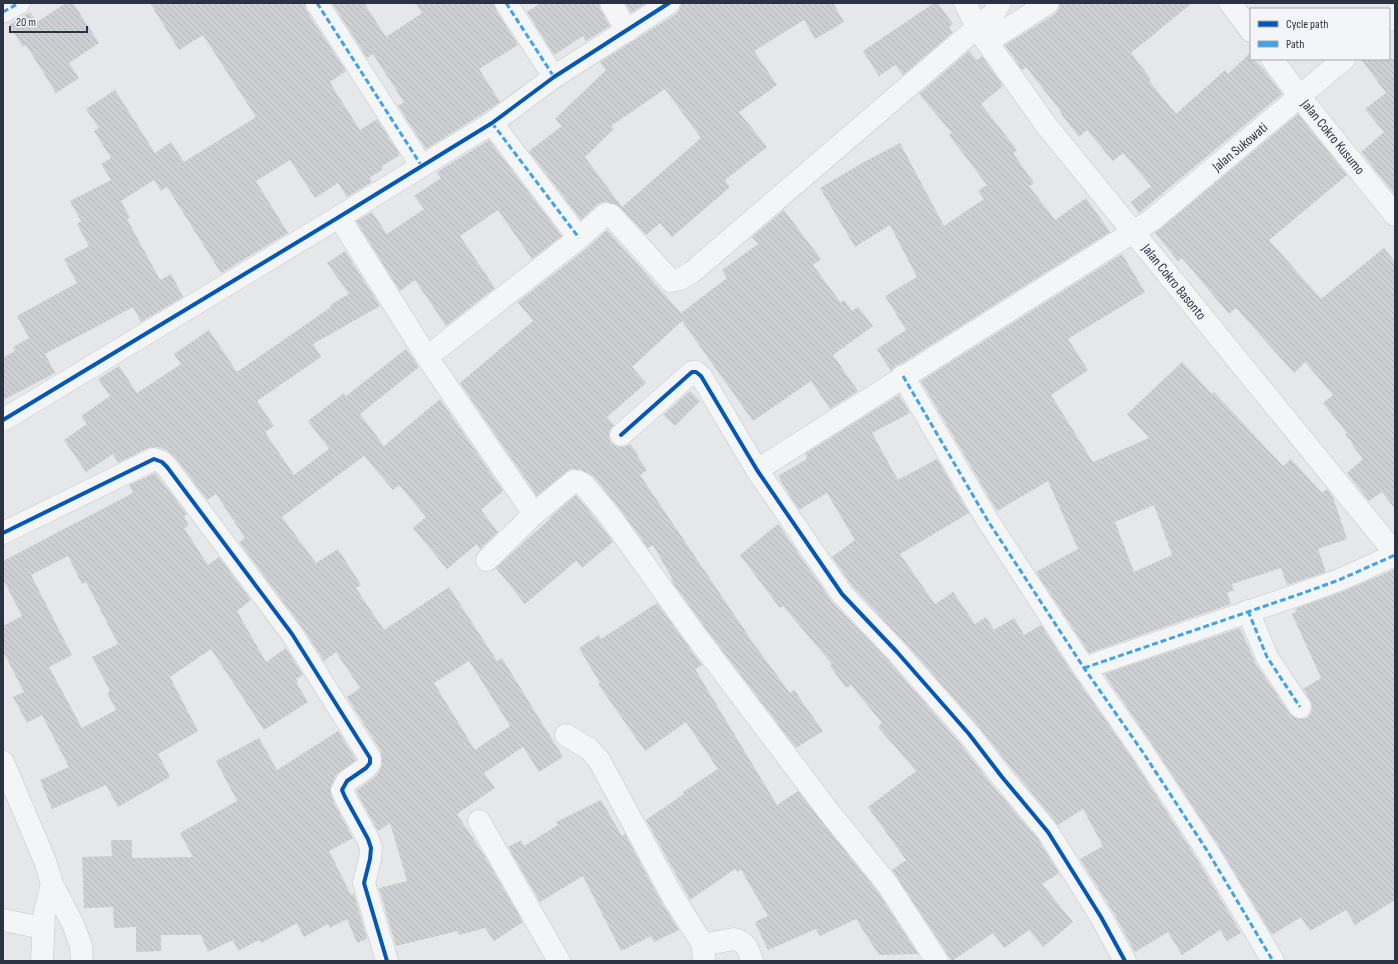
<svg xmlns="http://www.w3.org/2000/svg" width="1398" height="964" viewBox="0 0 1398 964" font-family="'Sofia Sans Condensed',sans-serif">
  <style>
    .building { fill: url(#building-back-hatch); fill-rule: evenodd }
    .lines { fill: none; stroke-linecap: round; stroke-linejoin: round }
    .minor-casing { stroke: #c3c5c7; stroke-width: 23 }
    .minor { stroke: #f4f5f6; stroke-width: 22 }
    .quiet { stroke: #3ea3ec; stroke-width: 3; stroke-dasharray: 6 3; stroke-linecap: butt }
    .cycleway-casing { stroke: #f3f5f8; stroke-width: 6 }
    .cycleway { stroke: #0057b8; stroke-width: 4 }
    .labels { text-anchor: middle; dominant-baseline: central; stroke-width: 3.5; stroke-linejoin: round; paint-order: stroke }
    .street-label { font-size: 14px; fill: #2a3244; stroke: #f3f5f8 }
  </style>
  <defs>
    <pattern id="building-back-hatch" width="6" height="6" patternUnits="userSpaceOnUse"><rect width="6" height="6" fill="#cfd0d3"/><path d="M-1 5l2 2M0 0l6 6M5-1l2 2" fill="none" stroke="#b2b3b6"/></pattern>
  </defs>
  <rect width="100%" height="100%" fill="#e5e7e9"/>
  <!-- building -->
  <g class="building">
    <path d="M66,3h7l26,40 -30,20 10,15 -23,15 -30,-48 -3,2 -14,-22 21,-13 7,10z"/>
    <path d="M150,3h155l1,7 40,61 -16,11 5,9 25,39 17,-11 23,36 -18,11 1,3 -14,9 3,4 -25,15 -9,-14 -23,15 -25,-38 -34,21 32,52 -67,40 -54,-86 -6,4 -7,-11 -33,21 9,17 -3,1 33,61 11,-6 12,23 -42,25 -8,-15 -88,47 10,19 -52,27v-42l12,-7 -2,-4 16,-9 -12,-22 60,-33 -13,-24 25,-13 -12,-22 4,-3 -11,-20 41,-21 -10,-16 10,-6 -17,-27 5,-3 -13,-19 29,-19 40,63 16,-11 13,20 72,-45 -53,-82 -24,15z"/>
    <path d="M332,3h32l22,34 36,-24 -7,-10h79l2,7 22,35 -39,24 21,33 -21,14 -53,33 -28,-43 6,-4 -31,-48 -6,4z"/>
    <path d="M541,3h58l1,6 10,17 -24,15 -3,-5 -29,19 -27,-43z"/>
    <path d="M625,3h21l-15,10z"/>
    <path d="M681,3h152l11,19 -29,17 -11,-19 -50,31 23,34 -38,27 28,35 -42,33 5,7 -58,50 -12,-14 -14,12 -26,-28 -12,-5h-5l-5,2 -17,16 -52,-69 33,-25 -7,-7 51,-49 -6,-8 76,-48 4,-5zM665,89l36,49 -79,69 -37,-50 29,-28 -3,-3z"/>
    <path d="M934,3h4l15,21 -4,3 4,5 -50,43 -8,-10 -16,11 -16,-25z"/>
    <path d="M1060,3h132l-61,50 20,26 -2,2 27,33 49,-44 3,4 21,-20 2,3v2h2l12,12 17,23 -143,119 -8,-11 20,-16 -28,-33 -10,8 -26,-31 -8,7 -18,-23 1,-1 -36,-46 -4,3 -17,-25 50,-31 4,-5z"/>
    <path d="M969,51l8,9 5,-4 21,30 -22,18 36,46 -4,3 21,30 -5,3 26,34 31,-22 24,34 -209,132 -5,1 -5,6 -14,-22 29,-19 -21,-34 32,-19 -27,-52 -35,22 -35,-59 44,-26 36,-19 44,83 40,-27 -6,-8 9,-6 -38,-50 3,-2 -33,-39z"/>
    <path d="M1361,59h34v136l-34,-43 23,-20 -19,-23 21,-16z"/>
    <path d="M1298,114l49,61 -78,65 52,59 63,-51 11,14v247l-13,-17 -13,9 -22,-28 16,-14 -11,-14 1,-1 -8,-10 2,-1 -24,-30 10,-8 -28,-33 -11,11 -58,-65 -7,6 -47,-56 -4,3 -23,-28z"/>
    <path d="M489,140l73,96 -30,23 -34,-49 -38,26 35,52 -49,38 -31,-46 -15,11 -44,-70 16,-9 15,22 37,-25 -10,-13 27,-18 -4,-6z"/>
    <path d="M784,210l37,49 -8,6 28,38 3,-3 8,11 6,-4 15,19 -40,29 25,36 -28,18 -19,-28 -58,40 -71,-100 -50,46 14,16 -39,34 7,8 -5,6v7l2,5 6,4h7l6,-3 9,11 -2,1 10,14 -7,5 116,172 34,46 4,-3 29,41 -27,17 -90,-119 -35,-49h2l-20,-35 -5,3 -29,-40 -25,-31 -12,-7 -12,-1 -33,27 -77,-113 73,-62 -15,-19 69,-54 20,-18 74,83 46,-35 -5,-8 36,-26 -6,-7z"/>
    <path d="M345,251l35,55 -67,38 8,13 -64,44 17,25 -9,6 29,43 35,-26 -21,-28 36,-28 2,3 60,-47 13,18 -59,47 24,32 56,-47 63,92 -22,19 17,22 -18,17 -3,-5 -30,25 -34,-41 13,-11 -27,-32 -6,5 -29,-34 -82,61 34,46 22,-14 23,36 -5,3 28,42 65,-43 48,74 5,-3 61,99 -24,15 -16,-25 -39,26 11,15 -38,26 27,41 39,67 -29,19 -9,-13 -26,7 -1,-4 -62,15 -17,-58 28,-7 -17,-58 -12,8 -22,-40 20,-15 4,-6 2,-7 -1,-12 -34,-54 13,-9 -24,-36 -12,9 -22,-34 -63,-85 6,-4 -29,-44 -9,6 -31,-42 -9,-8 -9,-3 -10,1 -30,15 -5,-9 -27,18 -22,-32 23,-16 -6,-8 29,-20 -12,-17 21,-13 18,27 44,-29 -7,-10 35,-24 28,42 94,-65 -1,-2 19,-11 -22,-31zM469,661l41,65 -35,24 -41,-67z"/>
    <path d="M1122,254l23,38 -77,47 20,31 -37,25 42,67 56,-24 -22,-24 55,-52 30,32 2,-2 69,74 8,-7 31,34 5,-4 6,8 14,42 -29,10 8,23 -39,13 -6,-17 -49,16 2,6 -7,3 4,11 -142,49 -53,-81 42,-23 -30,-68 -51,30 -76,-130zM1154,505l18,50 -38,17 -19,-50z"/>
    <path d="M690,391l10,10 -25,25 -12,-11z"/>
    <path d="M899,395l11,18 -38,20 26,47 39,-21 32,54 -69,41 35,50 18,-12 22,32 11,-7 8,13 20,-12 10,17 17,-10 33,50 58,83 65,101 44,74 -14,8 -7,-11 -38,25 -14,-23 -33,20 -23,-42 -32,-51 23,-13 -20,-37 -25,16 -46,-56 -34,-43 -72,-82 -54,-58 -20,-29 23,-17 -28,-47 -28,17 -11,-17 -10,-17 29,-17 -2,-5z"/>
    <path d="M155,473l32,41 -3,2 5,10 -5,2 24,37 11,-8 32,43 -14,11 29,51 20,-14 17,27 -7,4 2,4 -1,1 11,18 -44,28 -53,-81 -41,28 28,54 -40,23 12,23 -52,30 -12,-22 -54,24 -12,-29 29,-13 -27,-52 -15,8 -14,-26 11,-5 -21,-41v-25l19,-10 -19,-37v-18l130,-68 -4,-8zM68,556l14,28 4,-2 32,62 -26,13 18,34 -3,2 9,17 -34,18 -33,-61 23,-12 -41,-80z"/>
    <path d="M576,495l23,28 14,19 -31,26 -6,-7 -51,43 -29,-36 29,-27 25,-22 -1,-1z"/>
    <path d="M778,524l55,79 55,57 71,82 33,43 46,54 21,34 -17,11 31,38 -30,25 -14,-17 -25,18 -11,-15 -41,28 -60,-91 14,-10 -38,-53 48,-36 -38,-44 4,-4 -31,-38 -5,3 -16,-22 2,-2 -49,-58 -3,2 -40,-53z"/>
    <path d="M1395,569v331l-40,25 -9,-15 -36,21 -9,-14 -29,18 -54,-90 -66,-101 -48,-70 136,-46 16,36 34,50 5,4 5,1 7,-1 4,-5 1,-7 -2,-6 -7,-11 18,-11 -29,-64 4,-2 -1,-3 49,-18z"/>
    <path d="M657,603l45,62 -7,4 82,136 21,-14 80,101 40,62 -39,1 -23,-36 -36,17 -4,-7 -48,21 -13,-28 13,-6 -27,-46 -4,2 -2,-3 -45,31 -44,-80 38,-26 -1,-2 35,-23 -32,-47 -41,29 -47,-67 2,-1 -21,-35 20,-13 2,4z"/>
    <path d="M338,731l18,29 -20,15 -6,15 4,13 19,35 -24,13 22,44 3,-1 13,45 -10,4 -10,-24 -17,9 -2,-4 -24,13 -7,-14 -36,20 -2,-3 -21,11 -5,-11 -25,12 -7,-17h-40v16l-25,1v-25l-22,1 -1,-21 -29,1 -2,-51 30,-1 -1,-16h21v18l61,-1 -13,-24 57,-32 -21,-40 43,-23 18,32z"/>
    <path d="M601,800l21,36 3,-2 37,69 17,27 -25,12 -3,-6 -30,15 -38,-75 -43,26 -32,-55 13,-7 3,6 34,-21 -2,-3z"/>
  </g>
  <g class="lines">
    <!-- minor casing -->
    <g class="minor-casing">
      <g id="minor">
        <path d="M317,3l104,162"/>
        <path d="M506,3l48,74"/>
        <path d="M611,3l16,28"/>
        <path d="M965,3l12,25 69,97 349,428"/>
        <path d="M1230,3l21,28"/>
        <path d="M3,12l16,-9"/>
        <path d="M1389,20l6,-5"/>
        <path d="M987,42l61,-39"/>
        <path d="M1272,59l28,38 95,118"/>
        <path d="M492,123l87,115"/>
        <path d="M339,217l88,140 107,157"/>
        <path d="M427,357l152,-119 27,-24 5,1 60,66 9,-2 11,-6 303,-260 6,-10"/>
        <path d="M903,376l85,145 96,147 58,83 66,101 65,109"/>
        <path d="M3,420l336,-203 153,-94 62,-46 115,-74"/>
        <path d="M621,435l71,-63h4l5,4 56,94 85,124 55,58 72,82 33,43 46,55 53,85 24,44"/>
        <path d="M757,470l395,-250 192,-161"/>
        <path d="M3,533l151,-74 8,3 5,5 125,167 78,124v5l-4,5 -19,13 -5,9 3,7 23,42 3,9 -1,11 -6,24 23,78"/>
        <path d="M487,560l47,-46 40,-33 6,1 4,3 25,30 87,121 133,176 59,73 49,76"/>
        <path d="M1248,611l19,46 33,50"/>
        <path d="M1084,668l219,-75 36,-13 56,-25"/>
        <path d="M566,735l23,14 10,11 74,137 31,49"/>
        <path d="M3,762l42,99 7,23 21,40 8,22 1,15"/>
        <path d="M479,821l80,140"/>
        <path d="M3,920l40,8"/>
        <path d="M704,959l-1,-9 4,-6 27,-5c12,2 15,12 18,22"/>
        <path d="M42,961l2,-45 8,-32"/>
      </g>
    </g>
    <!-- minor -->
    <use href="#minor" class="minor"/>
    <!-- quiet -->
    <g class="quiet">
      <path d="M317,3l104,162"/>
      <path d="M506,3l48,74"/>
      <path d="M3,12l16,-9"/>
      <path d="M492,123l87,115"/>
      <path d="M903,376l85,145 96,147 58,83 66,101 65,109"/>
      <path d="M1248,611l19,46 33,50"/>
      <path d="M1084,668l219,-75 36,-13 56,-25"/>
    </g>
    <!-- cycleway casing -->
    <g class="cycleway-casing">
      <g id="cycleway">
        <path d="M3,420l336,-203 153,-94 62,-46 115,-74"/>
        <path d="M621,435l71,-63h4l5,4 56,94 85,124 55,58 72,82 33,43 46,55 53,85 24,44"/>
        <path d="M3,533l151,-74 8,3 5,5 125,167 78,124v5l-4,5 -19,13 -5,9 3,7 23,42 3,9 -1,11 -6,24 23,78"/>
      </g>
    </g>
    <!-- cycleway -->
    <use href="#cycleway" class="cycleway"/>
  </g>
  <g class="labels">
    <!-- street labels -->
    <g class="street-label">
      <text transform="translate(1333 137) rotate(51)">Jalan Cokro Kusumo</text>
      <text transform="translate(1240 147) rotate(-40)">Jalan Sukowati</text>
      <text transform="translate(1174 282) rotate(51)">Jalan Cokro Basonto</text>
    </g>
  </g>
  <!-- border -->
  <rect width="1398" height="964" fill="none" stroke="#2a3244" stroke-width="8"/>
  <!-- legend -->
  <rect x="1250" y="8" width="140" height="52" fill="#f3f5f8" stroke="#a3a7b0"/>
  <rect x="1258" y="21" width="20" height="6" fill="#0057b8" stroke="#a3a7b0"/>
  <text x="1286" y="28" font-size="12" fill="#2a3244">Cycle path</text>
  <rect x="1258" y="41" width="20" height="6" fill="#3ea3ec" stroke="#a3a7b0"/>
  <text x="1286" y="48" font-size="12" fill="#2a3244">Path</text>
  <!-- scale -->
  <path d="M10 26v6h77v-6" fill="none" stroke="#2a3244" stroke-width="2"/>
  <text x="16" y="26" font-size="12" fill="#2a3244" stroke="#f3f5f8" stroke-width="3" paint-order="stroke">20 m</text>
</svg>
